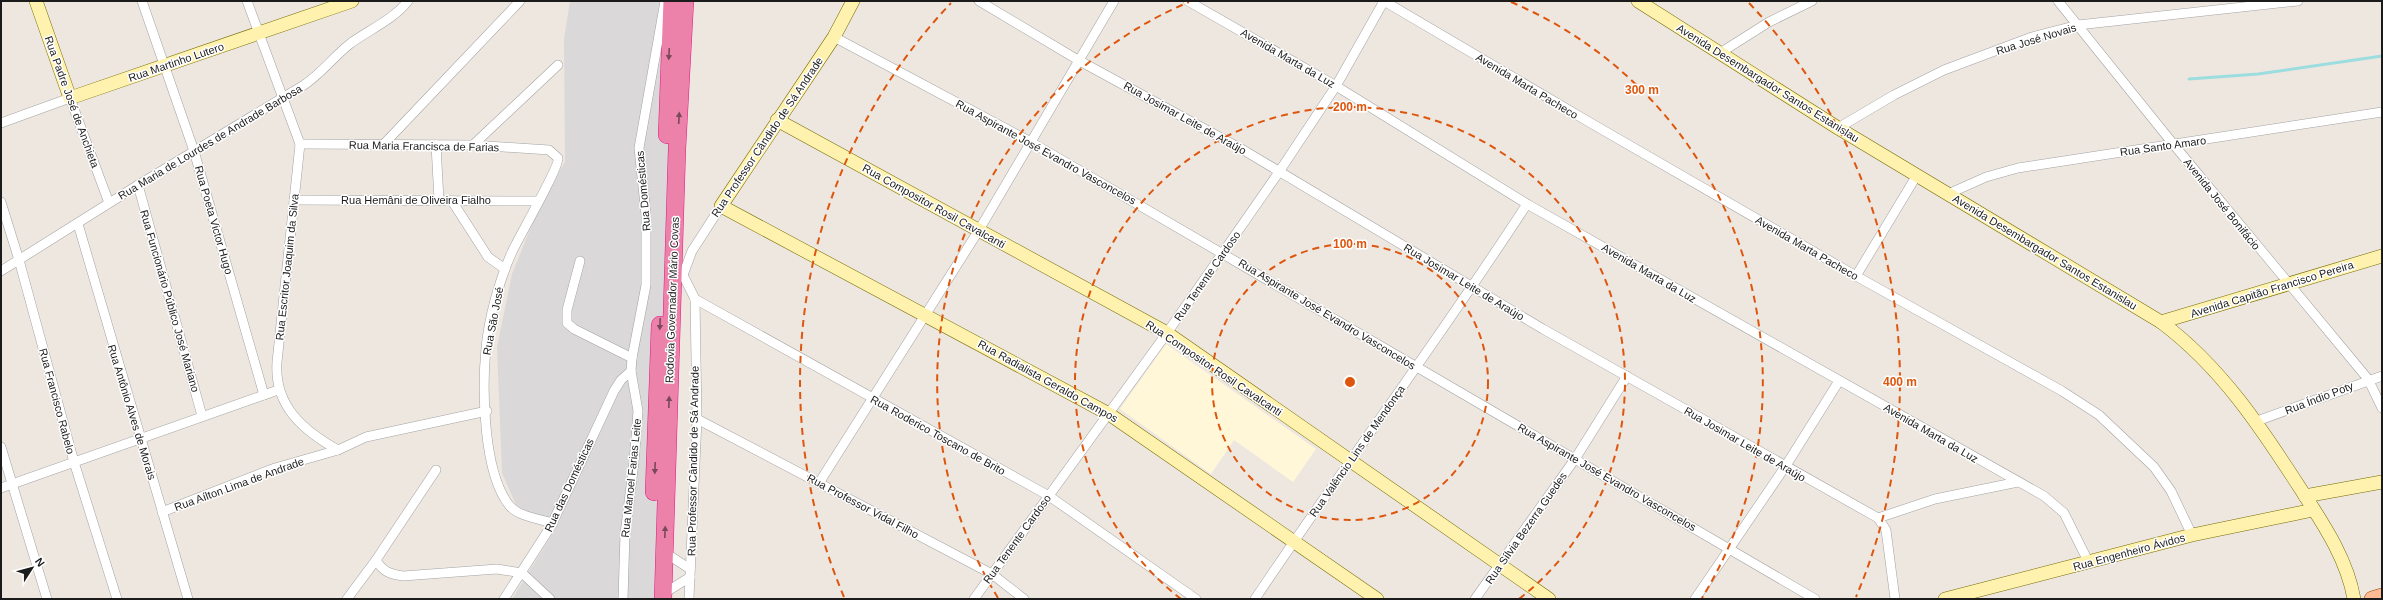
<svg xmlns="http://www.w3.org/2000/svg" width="2383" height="600" viewBox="0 0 2383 600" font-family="Helvetica,sans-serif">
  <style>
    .residential { fill: #dad8d8 }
    .education { fill: #fff7d8 }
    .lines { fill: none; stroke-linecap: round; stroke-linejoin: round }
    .stream { stroke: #9cdddf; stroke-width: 3 }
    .street-casing { stroke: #a2a2a2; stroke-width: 10 }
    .secondary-casing { stroke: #756b00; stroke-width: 14 }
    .primary-casing { stroke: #934600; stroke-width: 16 }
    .highway-casing { stroke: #e21784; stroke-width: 18 }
    .street { stroke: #fff; stroke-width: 9 }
    .secondary { stroke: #fef2ae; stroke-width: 13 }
    .primary { stroke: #ffbc94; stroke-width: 15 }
    .highway { stroke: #ec81a9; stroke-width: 17 }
    .oneway { fill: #79495b }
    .ring { fill: none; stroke: #de560d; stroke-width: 2; stroke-dasharray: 7 5 }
    .labels { text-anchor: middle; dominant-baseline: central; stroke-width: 3; stroke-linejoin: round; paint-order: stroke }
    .street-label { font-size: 11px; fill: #1b1b1b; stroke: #fff }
    .centre { fill: #de560d; stroke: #fff; stroke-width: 2 }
    .ring-label { font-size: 12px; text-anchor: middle; font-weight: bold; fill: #de560d; stroke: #fff; stroke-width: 3; stroke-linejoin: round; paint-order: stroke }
  </style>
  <rect width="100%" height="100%" fill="#eee7e0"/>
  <!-- residential -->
  <path class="residential" d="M570,1h121l-23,598h-156l44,-71 -40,-23 -14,-32 -5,-126 15,-73 29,-72 24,-40 -1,-123z"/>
  <!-- education -->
  <path class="education" d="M1166,344l150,105 -23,33 -59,-42 -23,34 -91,-65z"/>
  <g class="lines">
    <!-- stream -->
    <path class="stream" d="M2189,79l69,-5 124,-18"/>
    <!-- street casing -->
    <g class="street-casing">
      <g id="street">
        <path d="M142,1l52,150 70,244"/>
        <path d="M247,1l53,143 -23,218c-3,43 25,68 61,88l28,-13 121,-26"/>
        <path d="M979,1l99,59 167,91 298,178 335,189 8,12 9,69"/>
        <path d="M1188,1l148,85 191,118 517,292 20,17 25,50"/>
        <path d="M1384,1l205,121 267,154 206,115 37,24 55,52 17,24 21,44"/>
        <path d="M2058,1l116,144 194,234 14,29"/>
        <path d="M834,37l195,104 786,458"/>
        <path d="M1720,53l49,-31 43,-21"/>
        <path d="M1,123l69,-25 39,105"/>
        <path d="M1838,128l56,-33 50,-25 88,-33 46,-12 220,-24"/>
        <path d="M300,144l173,1 76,5 9,8c2,8 -39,79 -46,94 -13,29 -23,65 -26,96 -4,41 -3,124 23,157 8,11 30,14 44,18"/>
        <path d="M436,145l3,55"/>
        <path d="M473,145l85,-80"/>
        <path d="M382,146l138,-145"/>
        <path d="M138,185l64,231"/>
        <path d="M1948,194l38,-17 32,-9 364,-56"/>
        <path d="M294,200l243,1"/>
        <path d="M452,201l36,56 17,12"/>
        <path d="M1,202l18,58 55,202 43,137"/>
        <path d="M78,224l110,375"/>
        <path d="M580,261l-13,49v13l7,6 58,29"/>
        <path d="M1,271l137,-86 166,-100c18,-12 30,-29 47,-42 18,-13 43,-24 57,-42"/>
        <path d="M683,275l12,24 354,197 147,103"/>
        <path d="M683,275l9,-24 29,-45"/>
        <path d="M1856,276l61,-101"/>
        <path d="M697,419l295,155 32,25"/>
        <path d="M2257,421l125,-45"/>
        <path d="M1,447l46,152"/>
        <path d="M436,470l-60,90c7,12 14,14 27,16l94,-7 25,4"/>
        <path d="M819,483l160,-253 135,-229"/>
        <path d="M1,488l277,-98"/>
        <path d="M162,512l113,-44 63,-18"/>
        <path d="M1878,518l57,-19 83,-17"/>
        <path d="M664,552l26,17"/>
        <path d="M522,573l28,26"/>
        <path d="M663,594l27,-17"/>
        <path d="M347,599l29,-39"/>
        <path d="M504,599l47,-73 63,-135 7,-11 10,-9"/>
        <path d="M623,599l2,-65 9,-72 4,-51 -7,-40 1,-13 14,-73v-70l-7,-67 26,-147"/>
        <path d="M689,599l8,-180 -2,-120"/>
        <path d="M974,599l193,-266 112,-161 57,-86 48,-85"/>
        <path d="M1255,599c89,-133 185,-261 272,-395"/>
        <path d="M1475,599l100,-140 52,-83"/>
        <path d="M1695,599l90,-132 54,-86"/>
      </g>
    </g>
    <!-- secondary casing -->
    <g class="secondary-casing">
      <g id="secondary">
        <path d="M36,1l34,97 282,-97"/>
        <path d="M853,1l-19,36 -113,169 388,208 268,185"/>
        <path d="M1638,1l200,127 323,194c60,45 99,104 139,166 22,34 47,70 54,111"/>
        <path d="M777,120l390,213 382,266"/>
        <path d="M2161,322l221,-66"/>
        <path d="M2305,496l77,-14"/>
        <path d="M1945,599l247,-64 121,-25"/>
      </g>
    </g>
    <!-- primary casing -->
    <g class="primary-casing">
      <path id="primary" d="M2372,599l10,-3"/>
    </g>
    <!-- highway casing -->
    <g class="highway-casing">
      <g id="highway">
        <path d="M667,135l5,-134"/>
        <path d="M654,492l6,-167"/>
        <path d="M663,599l14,-450 8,-148"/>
      </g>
    </g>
    <!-- street -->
    <use href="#street" class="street"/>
    <!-- secondary -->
    <use href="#secondary" class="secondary"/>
    <!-- primary -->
    <use href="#primary" class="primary"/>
    <!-- highway -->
    <use href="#highway" class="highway"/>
  </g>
  <!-- one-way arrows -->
  <defs><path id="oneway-solid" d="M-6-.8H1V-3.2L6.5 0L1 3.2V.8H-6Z"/></defs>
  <g class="oneway">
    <use href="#oneway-solid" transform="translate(669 54) rotate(93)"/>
    <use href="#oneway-solid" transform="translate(679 118) rotate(-87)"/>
    <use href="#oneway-solid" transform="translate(660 324) rotate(92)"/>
    <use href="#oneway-solid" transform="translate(669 402) rotate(-88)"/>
    <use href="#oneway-solid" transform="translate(655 468) rotate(92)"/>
    <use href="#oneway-solid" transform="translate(665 532) rotate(-88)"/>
  </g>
  <!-- distance rings -->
  <g class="ring">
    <circle cx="1350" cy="382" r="138"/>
    <path d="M1181 599A275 275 0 1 1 1519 599"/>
    <path d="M998 598A413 413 0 0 1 1189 2M1511 2A413 413 0 0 1 1702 598"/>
    <path d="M844 597A550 550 0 0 1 951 3M1749 3A550 550 0 0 1 1856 597"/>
  </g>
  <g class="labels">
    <!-- street labels -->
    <g class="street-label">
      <text transform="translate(2036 39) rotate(-17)">Rua José Novais</text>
      <text transform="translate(1288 58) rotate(30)">Avenida Marta da Luz</text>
      <text transform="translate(176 62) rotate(-19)">Rua Martinho Lutero</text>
      <text transform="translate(1768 83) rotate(32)">Avenida Desembargador Santos Estanislau</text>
      <text transform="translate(1527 86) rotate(31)">Avenida Marta Pacheco</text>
      <text transform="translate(72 102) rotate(70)">Rua Padre José de Anchieta</text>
      <text transform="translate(1185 118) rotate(29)">Rua Josimar Leite de Araújo</text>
      <text transform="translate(767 137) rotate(-56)">Rua Professor Cândido de Sá Andrade</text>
      <text transform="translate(210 142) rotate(-31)">Rua Maria de Lourdes de Andrade Barbosa</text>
      <text transform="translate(424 146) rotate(1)">Rua Maria Francisca de Farias</text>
      <text transform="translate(2163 146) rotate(-8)">Rua Santo Amaro</text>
      <text transform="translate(1046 152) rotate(29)">Rua Aspirante José Evandro Vasconcelos</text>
      <text transform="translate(643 191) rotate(-95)">Rua Domésticas</text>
      <text x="416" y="200">Rua Hemâni de Oliveira Fialho</text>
      <text transform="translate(2222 204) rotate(51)">Avenida José Bonifácio</text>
      <text transform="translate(934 206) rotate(29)">Rua Compositor Rosil Cavalcanti</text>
      <text transform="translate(214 220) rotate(74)">Rua Poeta Victor Hugo</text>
      <text transform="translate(1807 248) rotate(30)">Avenida Marta Pacheco</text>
      <text transform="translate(2045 252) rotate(31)">Avenida Desembargador Santos Estanislau</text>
      <text transform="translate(287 267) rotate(-84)">Rua Escritor Joaquim da Silva</text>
      <text transform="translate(1649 273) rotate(30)">Avenida Marta da Luz</text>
      <text transform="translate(1207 276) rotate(-55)">Rua Tenente Cardoso</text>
      <text transform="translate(1464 282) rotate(31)">Rua Josimar Leite de Araújo</text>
      <text transform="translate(2272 289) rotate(-17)">Avenida Capitão Francisco Pereira</text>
      <text transform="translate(672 300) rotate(-88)">Rodovia Governador Mário Covas</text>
      <text transform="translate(170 301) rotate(74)">Rua Funcionário Público José Mariano</text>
      <text transform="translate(1327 314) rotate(31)">Rua Aspirante José Evandro Vasconcelos</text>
      <text transform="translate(493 321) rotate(-79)">Rua São José</text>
      <text transform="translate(1214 368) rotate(34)">Rua Compositor Rosil Cavalcanti</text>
      <text transform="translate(1048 381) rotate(29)">Rua Radialista Geraldo Campos</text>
      <text transform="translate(2319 398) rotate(-21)">Rua Índio Poty</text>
      <text transform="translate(57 401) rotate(75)">Rua Francisco Rabelo</text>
      <text transform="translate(132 412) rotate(73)">Rua Antônio Alves de Morais</text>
      <text transform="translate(1931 433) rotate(30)">Avenida Marta da Luz</text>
      <text transform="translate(938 435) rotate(29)">Rua Roderico Toscano de Brito</text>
      <text transform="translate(1745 444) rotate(30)">Rua Josimar Leite de Araújo</text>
      <text transform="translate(1357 451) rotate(-55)">Rua Valêncio Lins de Mendonça</text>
      <text transform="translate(693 461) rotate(-89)">Rua Professor Cândido de Sá Andrade</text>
      <text transform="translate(1607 477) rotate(30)">Rua Aspirante José Evandro Vasconcelos</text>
      <text transform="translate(631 478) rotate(-84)">Rua Manoel Farias Leite</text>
      <text transform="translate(239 484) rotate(-20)">Rua Aílton Lima de Andrade</text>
      <text transform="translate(569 485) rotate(-65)">Rua das Domésticas</text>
      <text transform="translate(863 506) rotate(28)">Rua Professor Vidal Filho</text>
      <text transform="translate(1526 528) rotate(-55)">Rua Sílvia Bezerra Guedes</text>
      <text transform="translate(1017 539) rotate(-54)">Rua Tenente Cardoso</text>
      <text transform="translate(2129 552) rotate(-15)">Rua Engenheiro Ávidos</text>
    </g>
  </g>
  <circle cx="1350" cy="382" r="6" class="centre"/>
  <g class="ring-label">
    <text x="1642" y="94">300 m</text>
    <text x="1350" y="111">200 m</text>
    <text x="1350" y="248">100 m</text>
    <text x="1900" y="386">400 m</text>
  </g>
  <!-- border -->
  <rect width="2383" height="600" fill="none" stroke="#1b1b1b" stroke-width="4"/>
  <!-- north arrow -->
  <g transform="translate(32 568) rotate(54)" stroke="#ffffff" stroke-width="3" paint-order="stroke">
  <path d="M0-3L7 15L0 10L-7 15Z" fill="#1b1b1b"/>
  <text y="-6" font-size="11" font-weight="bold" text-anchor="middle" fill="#1b1b1b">N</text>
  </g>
</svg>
